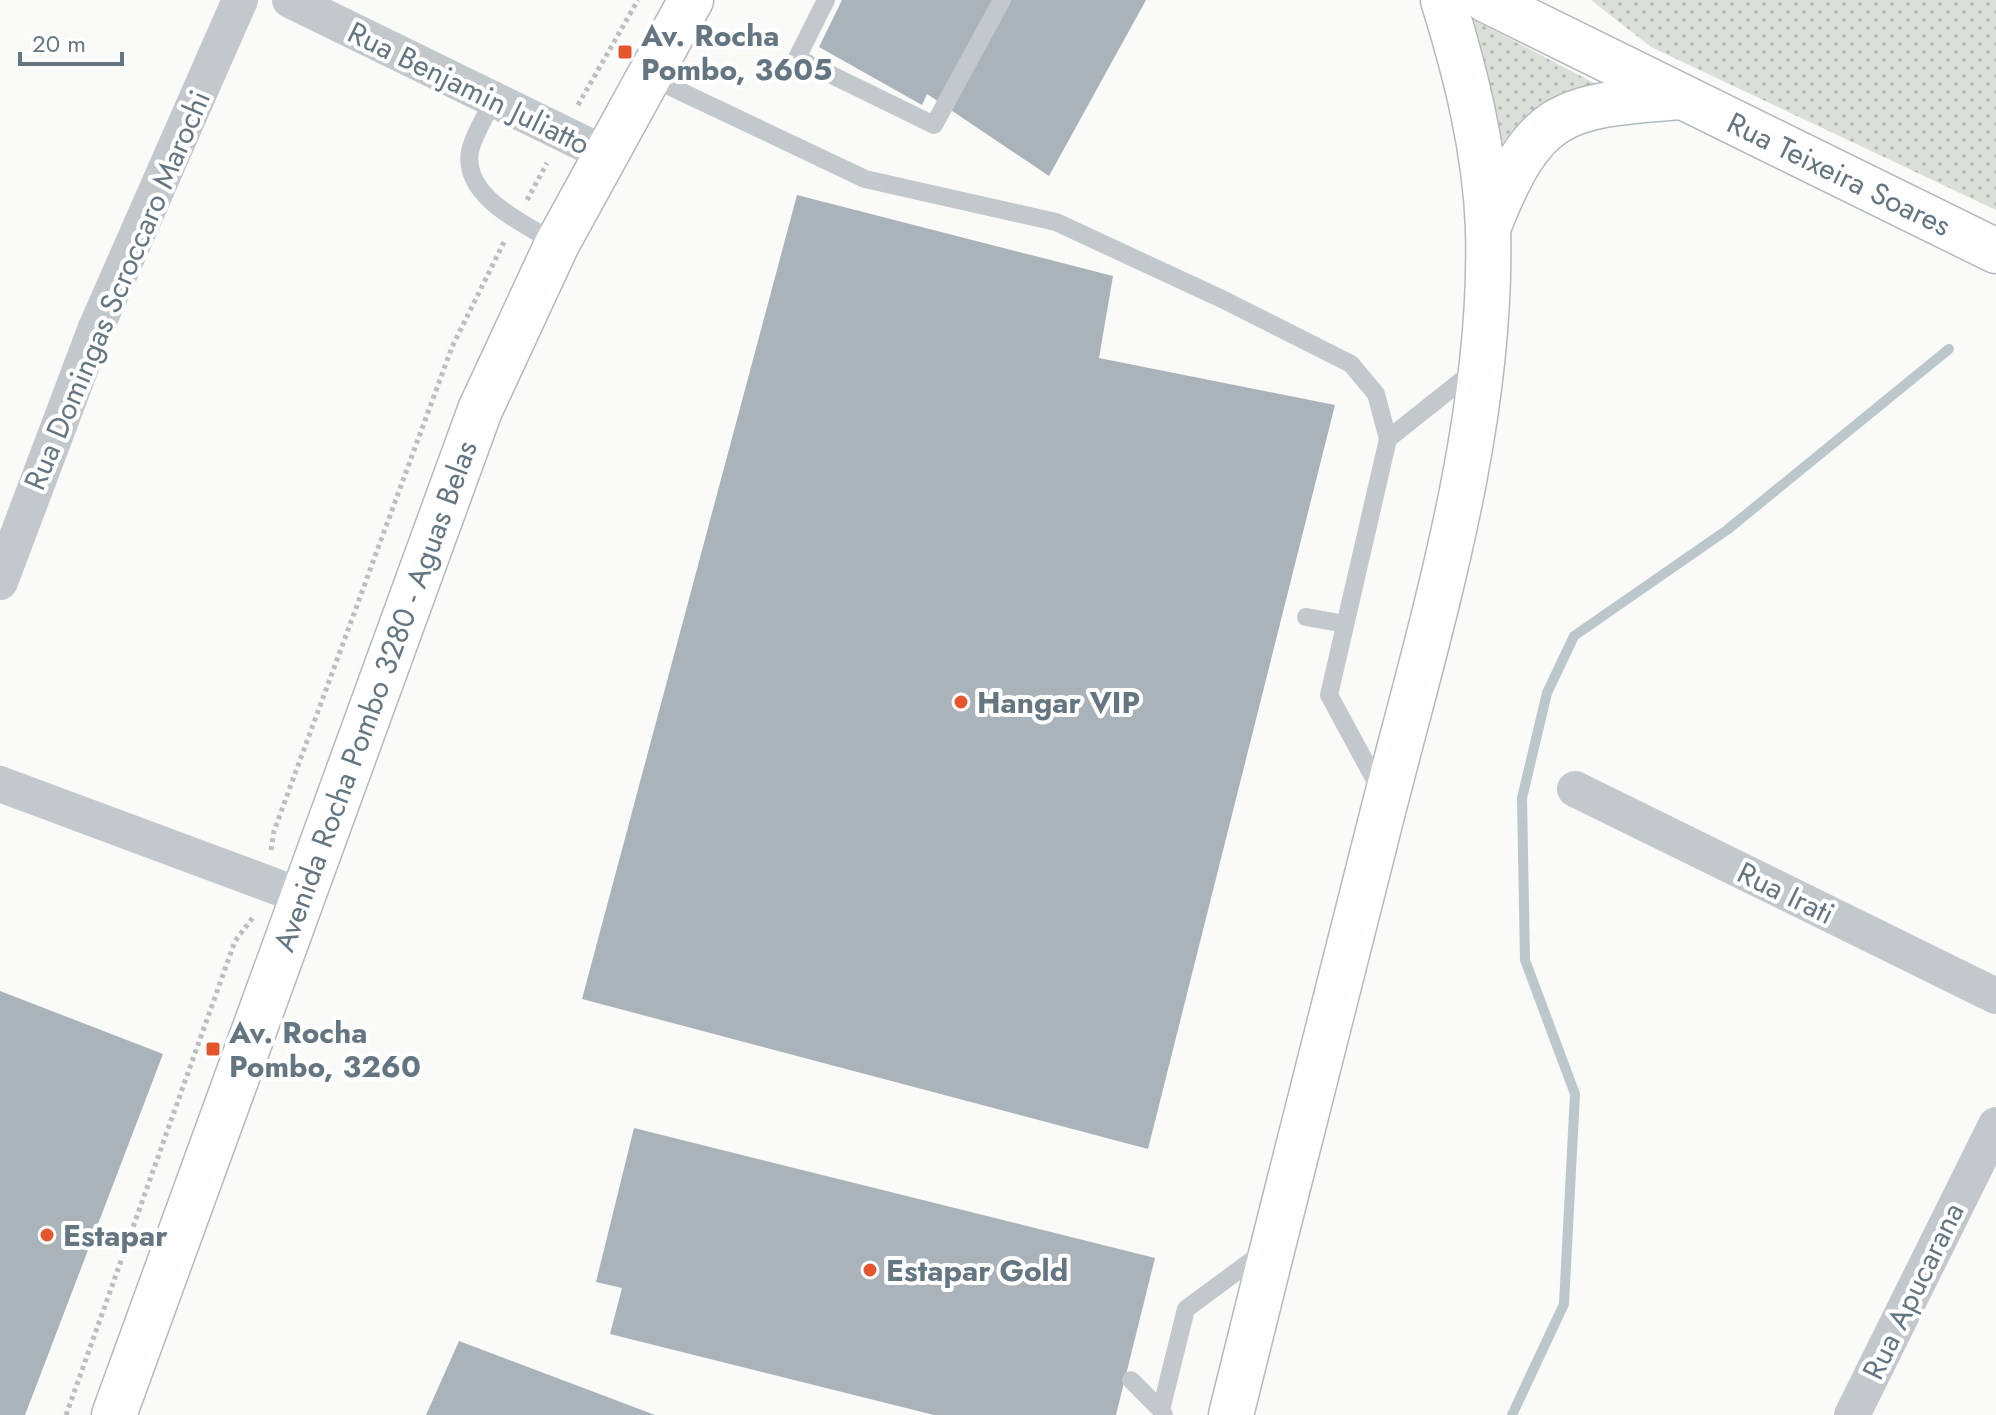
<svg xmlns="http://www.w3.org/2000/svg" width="1996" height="1415" viewBox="0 0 1996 1415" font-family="Jost,sans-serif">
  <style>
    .grass { fill: url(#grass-dots) }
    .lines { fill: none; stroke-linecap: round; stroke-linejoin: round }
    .stream { stroke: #bbc7cb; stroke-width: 10 }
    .building { fill: #aab3b9 }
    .secondary-casing { stroke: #b3babf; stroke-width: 47 }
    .path { stroke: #bbbfc2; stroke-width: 5; stroke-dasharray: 4 4; stroke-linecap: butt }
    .lane { stroke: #c3c8cc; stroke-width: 18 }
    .street { stroke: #c3c8cc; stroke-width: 36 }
    .secondary { stroke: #fff; stroke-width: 44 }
    .poi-dot { fill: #e4572e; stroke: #fff; stroke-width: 3 }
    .labels { text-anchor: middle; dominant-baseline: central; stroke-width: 8; stroke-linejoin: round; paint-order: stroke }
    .poi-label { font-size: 30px; font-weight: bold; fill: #657683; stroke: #fff; text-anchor: start }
    .street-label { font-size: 30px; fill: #657683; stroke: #fff }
  </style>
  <defs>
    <pattern id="grass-dots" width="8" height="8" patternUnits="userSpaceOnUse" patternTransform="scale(2)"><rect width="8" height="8" fill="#dadfd7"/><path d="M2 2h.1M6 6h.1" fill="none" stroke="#b4b9b4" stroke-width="1.8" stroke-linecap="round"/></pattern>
  </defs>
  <rect width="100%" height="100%" fill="#fafaf8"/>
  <!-- grass -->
  <g class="grass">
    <path d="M1591,0h405v210l-345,-163z"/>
    <path d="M1474,20l124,65c-42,9 -69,25 -96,59z"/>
  </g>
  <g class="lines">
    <!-- stream -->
    <path class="stream" d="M1512,1415l52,-111 11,-210 -50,-134 -3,-162 25,-105 27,-57 153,-106 222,-181"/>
  </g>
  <!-- building -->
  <g class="building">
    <path d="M842,0h304l-97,176 -122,-82 -5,11 -103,-58z"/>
    <path d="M797,195l316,81 -14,82 236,47 -187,744 -566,-150z"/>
    <path d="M0,991l163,63 -138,361h-25z"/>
    <path d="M634,1128l521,130 -39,157h-182l-324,-81 12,-46 -26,-6z"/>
    <path d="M459,1341l196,74h-229z"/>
  </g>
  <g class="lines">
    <!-- secondary casing -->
    <g class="secondary-casing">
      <g id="secondary">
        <path d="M1486,0l510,251"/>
        <path d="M1489,226c46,-116 72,-120 191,-129"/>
        <path d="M114,1415l366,-1005 77,-166 134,-244"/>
        <path d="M1231,1415c47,-191 96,-382 144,-572 49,-198 119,-410 113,-615 -3,-78 -22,-154 -45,-228"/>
      </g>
    </g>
    <!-- path -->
    <g class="path">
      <path d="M578,105l60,-105"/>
      <path d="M527,200l20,-37"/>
      <path d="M271,850l3,-19 178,-484 53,-107"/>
      <path d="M66,1415l169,-474 19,-25"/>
    </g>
    <!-- lane -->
    <g class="lane">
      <path d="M826,0l-29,58 137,67 68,-125"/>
      <path d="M648,76l217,103 191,43 166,77 129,65 25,30 12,45"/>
      <path d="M493,100c-7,16 -19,34 -23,51 -8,47 55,72 87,93"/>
      <path d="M1306,617l39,7"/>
      <path d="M1382,793l-53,-98 59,-256 88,-70"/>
      <path d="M1131,1380l30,30"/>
      <path d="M1164,1415l-3,-5 25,-101 80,-59"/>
    </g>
    <!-- street -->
    <g class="street">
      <path d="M290,0l315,154"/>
      <path d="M0,582l95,-252 145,-330"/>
      <path d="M0,784l301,112"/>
      <path d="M1575,789l421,207"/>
      <path d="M1852,1415l144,-290"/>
    </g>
    <!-- secondary -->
    <use href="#secondary" class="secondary"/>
  </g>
  <!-- markers -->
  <g class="poi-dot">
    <rect x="617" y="44" width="16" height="16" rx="4"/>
    <circle cx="961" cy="702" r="8"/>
    <rect x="205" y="1041" width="16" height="16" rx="4"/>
    <circle cx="47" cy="1235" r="8"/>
    <circle cx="870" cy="1270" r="8"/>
  </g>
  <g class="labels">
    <!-- poi labels -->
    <g class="poi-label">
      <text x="641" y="35">Av. Rocha<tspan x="641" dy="34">Pombo, 3605</tspan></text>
      <text x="977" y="702">Hangar VIP</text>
      <text x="229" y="1032">Av. Rocha<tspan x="229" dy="34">Pombo, 3260</tspan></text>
      <text x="63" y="1235">Estapar</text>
      <text x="886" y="1270">Estapar Gold</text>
    </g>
    <!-- street labels -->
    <g class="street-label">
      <text transform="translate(469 88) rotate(26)">Rua Benjamin Juliatto</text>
      <text transform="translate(1839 174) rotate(26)">Rua Teixeira Soares</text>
      <text transform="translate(117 290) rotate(-67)">Rua Domingas Scroccaro Marochi</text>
      <text transform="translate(375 696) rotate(-70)">Avenida Rocha Pombo 3280 - Aguas Belas</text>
      <text transform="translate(1786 893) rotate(26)">Rua Irati</text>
      <text transform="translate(1913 1291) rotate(-64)">Rua Apucarana</text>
    </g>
  </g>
  <!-- scale -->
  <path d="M20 52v12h102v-12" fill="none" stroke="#657683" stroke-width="4"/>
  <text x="32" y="52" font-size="24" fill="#657683" stroke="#ffffff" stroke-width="6" paint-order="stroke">20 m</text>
</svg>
